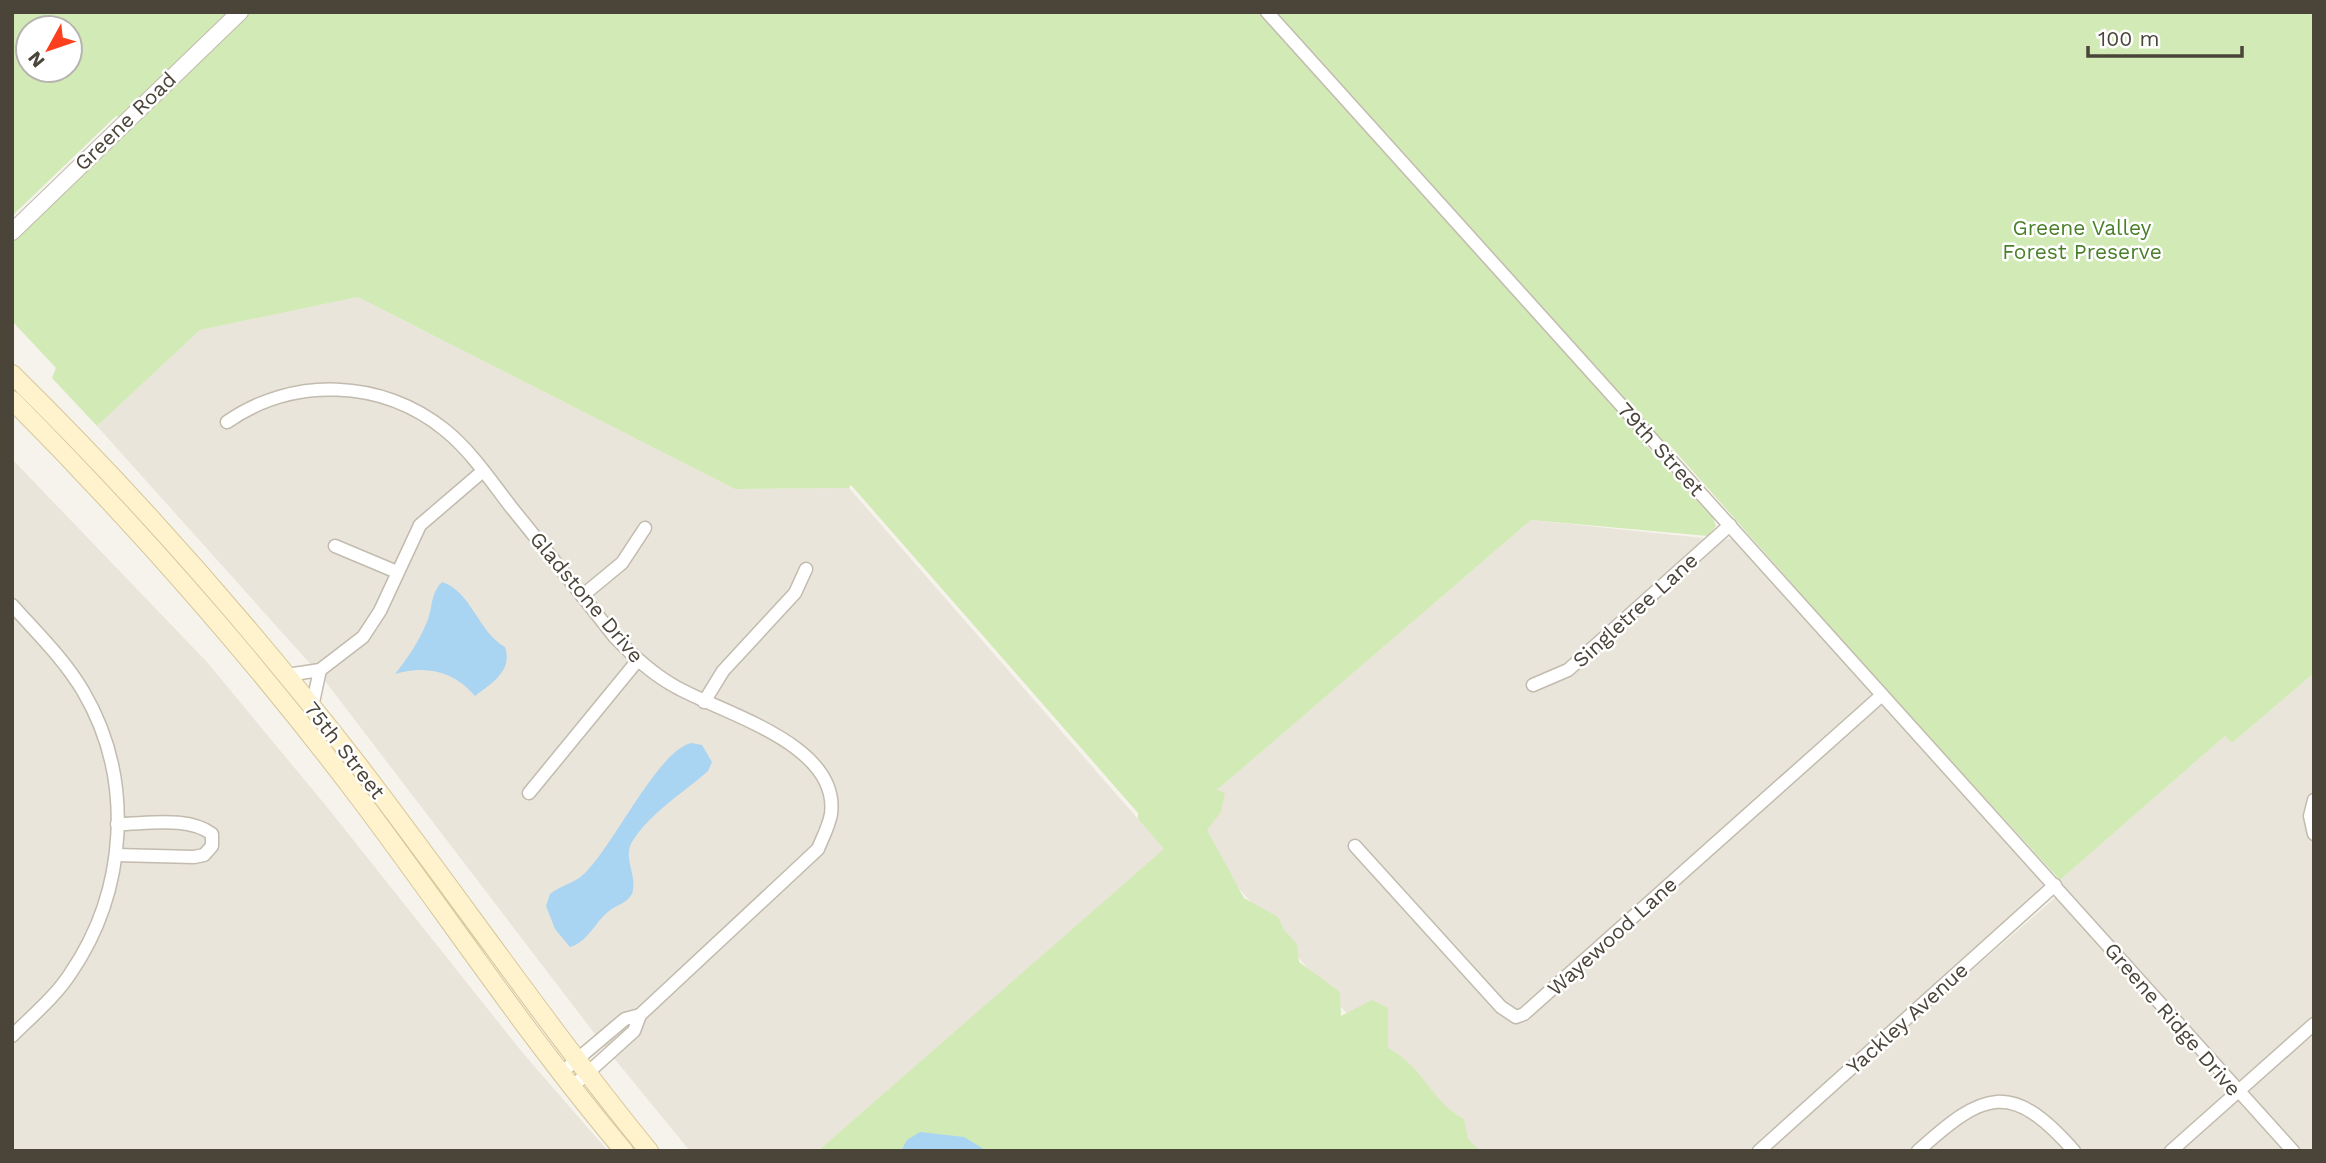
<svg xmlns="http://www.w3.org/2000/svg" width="2326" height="1163" viewBox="0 0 2326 1163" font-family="'Work Sans',sans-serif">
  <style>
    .residential { fill: #eae5da }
    .green { fill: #d2eab5; fill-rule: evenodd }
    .water { fill: #a9d4f2 }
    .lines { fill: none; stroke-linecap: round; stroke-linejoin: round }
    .minor-casing { stroke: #c2bbae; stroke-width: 15 }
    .tertiary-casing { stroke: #c2bbae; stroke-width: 18 }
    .secondary-casing { stroke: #d6c79b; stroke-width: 20 }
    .minor { stroke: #fff; stroke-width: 12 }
    .tertiary { stroke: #fff; stroke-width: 16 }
    .secondary { stroke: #fff3cd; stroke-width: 18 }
    .labels { text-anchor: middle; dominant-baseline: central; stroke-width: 5; stroke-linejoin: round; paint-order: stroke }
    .street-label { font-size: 21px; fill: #4b4439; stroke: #fff }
    .park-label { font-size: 21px; fill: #4a7f2a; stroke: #fff }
  </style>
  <rect width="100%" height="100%" fill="#f6f3ec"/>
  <!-- residential -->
  <g class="residential">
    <path d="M358,297l377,192 114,-1 316,362 -347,301h-128l-86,-105 -282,-369 -225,-251 103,-96z"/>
    <path d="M12,459l194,202 121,146 195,245 86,99h-596z"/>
    <path d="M1531,520l191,20 12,-2 321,347 -297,266h-293l-284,-330z"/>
    <path d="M2314,673v478h-550l292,-254 4,-17 165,-144 7,7z"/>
  </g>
  <!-- green -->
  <g class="green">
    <path d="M12,12h2302v661l-82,70 -7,-7 -165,144 -175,-191 -218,-247 -25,-1 71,77 3,8 -8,10 -177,-16 -314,270 8,3 -4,19 -14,18 37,68 34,19 6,13 13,14 2,18 41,30 1,24 31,-16 16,8v40c38,21 42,53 76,71l4,20 12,12h-662l346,-302 -26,-30v-6l-287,-328 -2,3 -114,1 -377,-192 -158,33 -103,96 -45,-48 4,-10 -44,-47v-79l128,-121 -24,-5 -104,100zM28,28h42v42h-42z"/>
    <path d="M19,396c182,166 331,368 475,567z"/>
  </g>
  <!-- water -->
  <g class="water">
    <path d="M442,582c29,9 37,51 63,65 8,24 -13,36 -30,49 -21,-25 -49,-31 -80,-22 13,-16 24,-33 32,-52 6,-14 3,-28 15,-40z"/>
    <path d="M692,743l10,2 10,17 -4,9c-24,21 -59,43 -76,71 -9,15 4,32 1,48 -2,12 -15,14 -24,21 -14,11 -21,31 -39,36l-15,-18 -9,-23 4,-12c10,-8 24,-11 33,-19 29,-26 76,-127 109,-132z"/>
    <path d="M920,1132l44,5 23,14h-86l6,-11z"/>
  </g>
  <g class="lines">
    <!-- minor casing -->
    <g class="minor-casing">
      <g id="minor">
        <path d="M1267,12l1026,1139"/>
        <path d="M227,422c66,-46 155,-43 218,8 26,21 46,51 66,77 35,43 69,86 103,129 19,20 38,38 62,51 48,27 164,57 155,127 -2,12 -9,25 -13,35l-178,166 -6,16 -62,56"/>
        <path d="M335,546l62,26"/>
        <path d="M582,596l40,-33 23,-35"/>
        <path d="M12,605c25,28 52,54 71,86 52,88 44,200 -13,283 -15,23 -38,42 -58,62"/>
        <path d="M287,675l33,-5 43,-33 17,-26 40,-86 63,-54"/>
        <path d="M1533,685l35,-15 162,-145"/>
        <path d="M704,702l19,-31 72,-78 11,-24"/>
        <path d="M312,707l8,-37"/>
        <path d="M529,793l109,-133"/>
        <path d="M2314,800l-4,16 4,18"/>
        <path d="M1355,846l146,161 15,10 8,-3 358,-319"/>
        <path d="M116,855l78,2 10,-2 8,-9v-12c-24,-18 -65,-10 -95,-10"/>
        <path d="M561,1073l64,-54 15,-4"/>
        <path d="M1759,1151l296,-266"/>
        <path d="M1918,1151c65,-59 93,-72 156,0"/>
        <path d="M2171,1151l143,-127"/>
      </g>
    </g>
    <!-- tertiary casing -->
    <g class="tertiary-casing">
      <path id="tertiary" d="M12,232l228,-220"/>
    </g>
    <!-- secondary casing -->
    <g class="secondary-casing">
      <g id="secondary">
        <path d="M12,374c125,123 240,254 347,392 98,128 188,260 290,385"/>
        <path d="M12,400c126,127 244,261 351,403 87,116 167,237 261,348"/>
      </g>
    </g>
    <!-- minor -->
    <use href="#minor" class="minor"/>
    <!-- tertiary -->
    <use href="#tertiary" class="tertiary"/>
    <!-- secondary -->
    <use href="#secondary" class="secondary"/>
  </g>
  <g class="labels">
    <!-- street labels -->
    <g class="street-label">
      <text transform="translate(125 121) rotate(-44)">Greene Road</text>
      <text transform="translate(1661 449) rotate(48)">79th Street</text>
      <text transform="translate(587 597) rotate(50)">Gladstone Drive</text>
      <text transform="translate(1635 610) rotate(-42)">Singletree Lane</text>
      <text transform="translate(345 750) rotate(52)">75th Street</text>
      <text transform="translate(1612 936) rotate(-42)">Wayewood Lane</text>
      <text transform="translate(1907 1018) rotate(-42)">Yackley Avenue</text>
      <text transform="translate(2173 1019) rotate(49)">Greene Ridge Drive</text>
    </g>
    <!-- park labels -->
    <g class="park-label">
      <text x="2082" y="227">Greene Valley<tspan x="2082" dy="24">Forest Preserve</tspan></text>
    </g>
  </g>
  <!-- border -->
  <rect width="2326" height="1163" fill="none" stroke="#4b4439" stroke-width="28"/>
  <!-- north arrow -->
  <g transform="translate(49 49) rotate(230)"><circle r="33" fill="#ffffff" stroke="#b7b4b0" stroke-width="2"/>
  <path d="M0-5L12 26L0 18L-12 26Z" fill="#fc3f1d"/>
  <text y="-10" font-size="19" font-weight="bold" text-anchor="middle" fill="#4b4439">N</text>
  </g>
  <!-- scale -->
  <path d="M2088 46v10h154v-10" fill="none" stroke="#4b4439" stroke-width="3.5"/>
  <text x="2098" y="46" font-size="21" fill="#4b4439" stroke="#ffffff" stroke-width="5" paint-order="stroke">100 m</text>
</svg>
